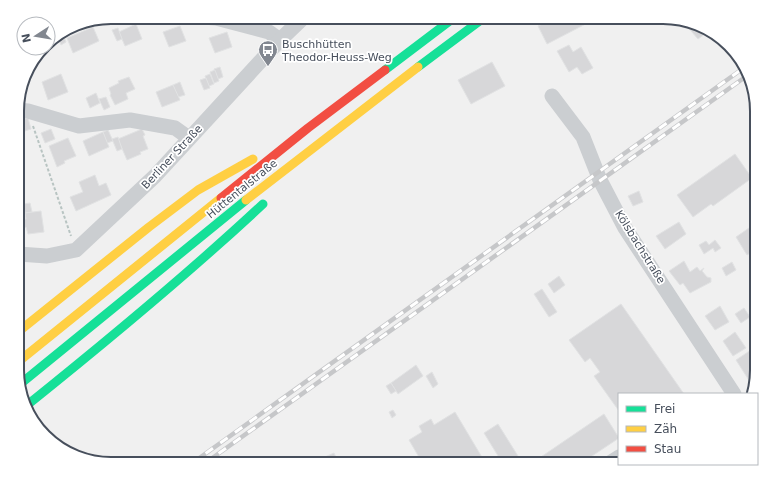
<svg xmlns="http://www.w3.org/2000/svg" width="774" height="481" viewBox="0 0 774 481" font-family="'DejaVu Sans',sans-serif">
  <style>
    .building { fill: #d7d7d9; stroke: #e1e2e3 }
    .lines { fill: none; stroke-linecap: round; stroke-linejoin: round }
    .path { stroke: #b8c4c2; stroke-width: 2; stroke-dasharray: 3 2; stroke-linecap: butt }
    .street { stroke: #cbced1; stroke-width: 15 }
    .fast { stroke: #16e098; stroke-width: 9 }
    .slow { stroke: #ffcf43; stroke-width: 9 }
    .jam { stroke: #f24e42; stroke-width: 9 }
    .rail-casing { stroke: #c6c7c9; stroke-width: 4.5 }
    .rail { stroke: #fff; stroke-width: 3; stroke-dasharray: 9; stroke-linecap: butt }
    .labels { text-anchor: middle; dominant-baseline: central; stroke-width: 3.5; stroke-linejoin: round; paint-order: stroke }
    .poi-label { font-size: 11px; fill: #474f5c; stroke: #fff; text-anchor: start }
    .street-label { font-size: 11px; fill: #474f5c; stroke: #fff }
    .rim { fill: none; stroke: #474f5c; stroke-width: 2 }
  </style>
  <rect width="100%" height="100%" fill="#f0f0f0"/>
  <!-- building -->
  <g class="building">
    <path d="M559,17h40l-52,27 -9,-18z"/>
    <path d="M136,24l6,15 -17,7 -6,-14z"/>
    <path d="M685,24l24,7 -11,8z"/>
    <path d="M180,26l6,15 -17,6 -6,-15z"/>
    <path d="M93,27l6,14 -26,12 -6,-15z"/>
    <path d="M118,28l4,11 -5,2 -5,-11z"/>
    <path d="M64,31l2,5 -2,1 2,5 -5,3 -4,-10z"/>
    <path d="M227,32l5,15 -17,6 -6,-15z"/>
    <path d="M569,45l4,7 8,-5 12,21 -11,6 -5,-7 -8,5 -12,-21z"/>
    <path d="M43,48h4l2,3 -11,4z"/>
    <path d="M492,62l13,24 -34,18 -13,-24z"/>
    <path d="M220,67l3,10 -5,2 -4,-10z"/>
    <path d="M215,70l4,11 -5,2 -4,-11z"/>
    <path d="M61,74l7,18 -20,8 -6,-18z"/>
    <path d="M210,74l4,10 -5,2 -4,-10z"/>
    <path d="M129,77l6,12 -9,4 2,6 -13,6 -5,-10 1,-1 -2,-6 10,-5 -1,-2z"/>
    <path d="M206,78l4,10 -6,2 -4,-10z"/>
    <path d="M180,82l5,13 -7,2 -5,-12z"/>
    <path d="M173,85l7,15 -18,7 -6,-15z"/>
    <path d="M96,93l4,10 -10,5 -4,-10z"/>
    <path d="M106,97l4,10 -6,3 -5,-11z"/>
    <path d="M28,118l3,11 -9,3 -4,-11z"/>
    <path d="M51,129l4,10 -10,4 -4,-10z"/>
    <path d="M142,129l3,6 -2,1 5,13 -8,3 1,2 -14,6 -9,-21z"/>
    <path d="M108,130l5,11 -6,2 -4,-11z"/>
    <path d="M103,132l6,15 -20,9 -6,-15z"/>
    <path d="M118,137l4,12 -5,2 -5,-12z"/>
    <path d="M68,138l8,18 -12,5 1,2 -8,4 -8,-21z"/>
    <path d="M735,154l17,24 -39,28 -2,-2 -18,13 -16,-22z"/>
    <path d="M95,175l4,11 7,-3 5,12 -35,16 -6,-14 13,-5 -4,-10z"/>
    <path d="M639,191l4,11 -10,4 -5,-10z"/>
    <path d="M30,203l2,9 -7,1 -1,-9z"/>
    <path d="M41,211l3,21 -16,2 -2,-7 -2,1 -1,-9h3l-1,-6z"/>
    <path d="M679,222l7,12 -21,15 -9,-13z"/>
    <path d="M749,228l7,10 1,-1v12l-10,6 -11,-18z"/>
    <path d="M715,240l6,8 -6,4 -2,-4 -9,6 -5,-9 7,-4 3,4z"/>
    <path d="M684,261l6,11 7,-5 3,4 4,-3 -2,3 5,6 4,1v4l-21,11 -7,-10 -3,2 -11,-14z"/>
    <path d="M732,262l4,8 -10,6 -4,-8z"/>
    <path d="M559,276l6,9 -11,8 -6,-9z"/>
    <path d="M542,289l15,23 -8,5 -15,-23z"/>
    <path d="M621,304l63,90h-65v17l-25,-35 6,-4 -10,-14 -5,4 -16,-22z"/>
    <path d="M720,306l9,16 -14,8 -10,-14z"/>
    <path d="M744,308l6,9 -9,6 -6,-9z"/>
    <path d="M757,314v13h-1l-5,-9z"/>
    <path d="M735,332l11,16 -13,8 -10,-15z"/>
    <path d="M751,350l5,7 1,-1v20l-2,7 -3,2 -16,-25z"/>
    <path d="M416,365l7,11 -25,18 -7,-11z"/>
    <path d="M432,372l6,12 -5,4 -7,-12z"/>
    <path d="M391,383l5,8 -5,3 -5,-8z"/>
    <path d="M393,410l3,5 -4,3 -3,-6z"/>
    <path d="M455,412l31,52h-63l-14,-24 13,-8 -3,-6 12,-7 3,6z"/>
    <path d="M604,414l15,24 -39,26h-39l-3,-5z"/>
    <path d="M498,424l25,40h-20l-19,-31z"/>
    <path d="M334,453l5,11h-30z"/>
  </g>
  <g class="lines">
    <!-- path -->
    <g class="path">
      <path d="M21,87l3,11"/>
      <path d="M33,126l38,110"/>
    </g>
    <!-- street -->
    <g class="street">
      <path d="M202,17l14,1 53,14 11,8"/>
      <path d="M552,96l31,41 17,43 25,48 109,166"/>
      <path d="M18,110l10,1 51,15 51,-6 45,8 14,10"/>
      <path d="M18,254l29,2 29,-6 79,-74 125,-136 24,-23"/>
      <path d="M608,464l11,-7"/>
    </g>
    <!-- fast -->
    <g class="fast">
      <path d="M418,67l67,-50"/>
      <path d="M385,70l70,-53"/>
      <path d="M19,385l227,-185"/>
      <path d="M26,406c81,-65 161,-131 237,-202"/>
    </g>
    <!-- slow -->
    <g class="slow">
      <path d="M246,200l172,-133"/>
      <path d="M18,332l131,-105 49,-37 55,-31"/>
      <path d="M18,362l203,-164"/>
    </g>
    <!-- jam -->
    <path class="jam" d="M221,198l87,-70 77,-58"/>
    <!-- rail casing -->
    <g class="rail-casing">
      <g id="rail">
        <path d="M191,464l554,-397"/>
        <path d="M204,464l544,-389"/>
      </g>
    </g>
    <!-- rail -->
    <use href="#rail" class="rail"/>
  </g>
  <!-- icons -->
  <defs>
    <g id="bus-pin" transform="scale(1)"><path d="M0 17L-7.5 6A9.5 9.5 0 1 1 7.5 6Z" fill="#828790" stroke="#fff"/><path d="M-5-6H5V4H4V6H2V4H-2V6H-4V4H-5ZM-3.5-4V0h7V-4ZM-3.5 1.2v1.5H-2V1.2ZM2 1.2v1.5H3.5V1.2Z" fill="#fff"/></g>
  </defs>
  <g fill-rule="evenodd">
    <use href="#bus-pin" x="268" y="50"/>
  </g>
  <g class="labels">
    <!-- poi labels -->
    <g class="poi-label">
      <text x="282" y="44">Buschhütten<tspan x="282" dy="13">Theodor-Heuss-Weg</tspan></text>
    </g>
    <!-- street labels -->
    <g class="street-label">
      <text transform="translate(172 157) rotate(-47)">Berliner Straße</text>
      <text transform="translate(242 189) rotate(-39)">Hüttentalstraße</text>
      <text transform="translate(640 247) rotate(58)">Kölsbachstraße</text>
    </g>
  </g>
  <!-- crop -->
  <path d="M0 0H774V481H0ZM111 24H663A87 87 0 0 1 750 111V370A87 87 0 0 1 663 457H111A87 87 0 0 1 24 370V111A87 87 0 0 1 111 24Z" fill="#fff" fill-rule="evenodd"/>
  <path class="rim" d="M111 24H663A87 87 0 0 1 750 111V370A87 87 0 0 1 663 457H111A87 87 0 0 1 24 370V111A87 87 0 0 1 111 24Z"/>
  <!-- legend -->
  <rect x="618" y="393" width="140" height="72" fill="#ffffff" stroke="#b5b9be"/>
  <rect x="626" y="406" width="20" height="6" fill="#16e098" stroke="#b5b9be"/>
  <text x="654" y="413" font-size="12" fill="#474f5c">Frei</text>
  <rect x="626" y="426" width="20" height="6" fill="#ffcf43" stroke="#b5b9be"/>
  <text x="654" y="433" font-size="12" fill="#474f5c">Zäh</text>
  <rect x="626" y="446" width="20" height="6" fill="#f24e42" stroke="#b5b9be"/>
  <text x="654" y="453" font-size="12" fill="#474f5c">Stau</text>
  <!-- north arrow -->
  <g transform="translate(36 36) rotate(258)"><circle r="19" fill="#ffffff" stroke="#b5b9be"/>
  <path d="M0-3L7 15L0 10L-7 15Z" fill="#828790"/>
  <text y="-6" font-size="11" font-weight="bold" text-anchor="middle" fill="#474f5c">N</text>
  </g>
</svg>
